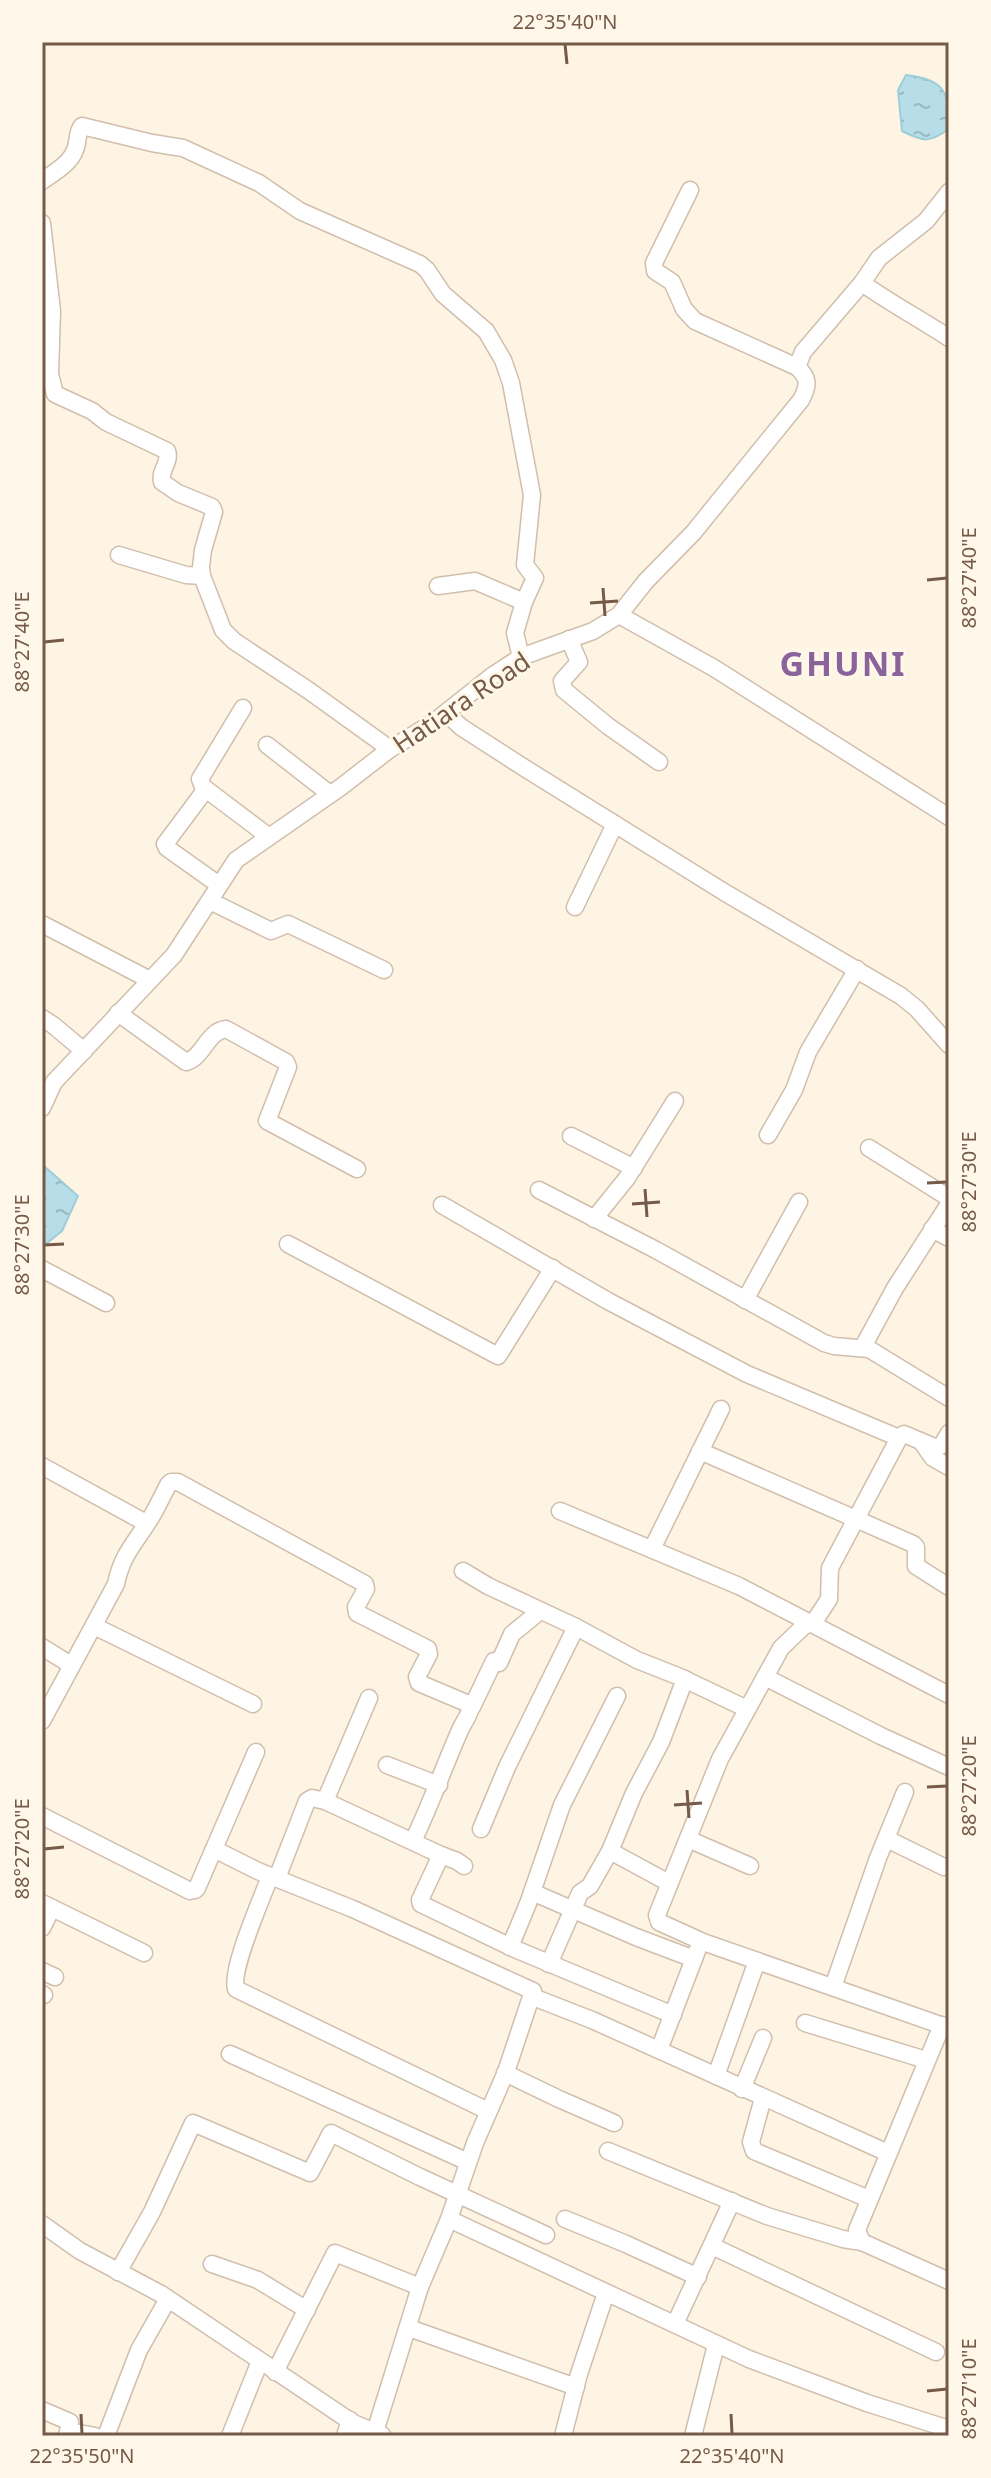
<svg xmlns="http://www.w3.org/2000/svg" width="991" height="2478" viewBox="0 0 991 2478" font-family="'Noto Sans',sans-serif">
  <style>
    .water { fill: url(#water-ripples); stroke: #9cceda; stroke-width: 2 }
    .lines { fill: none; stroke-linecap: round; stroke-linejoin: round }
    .minor-casing { stroke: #d1beac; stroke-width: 19 }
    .minor { stroke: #fff; stroke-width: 16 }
    .ticks { fill: none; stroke: #765a48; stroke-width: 3 }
    .labels { text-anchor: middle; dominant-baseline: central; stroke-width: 6; stroke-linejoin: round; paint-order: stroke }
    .street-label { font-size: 26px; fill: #765a48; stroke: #fff8ea }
    .district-label { font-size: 34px; font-weight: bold; letter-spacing: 2px; fill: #8a639a; stroke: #fff8ea }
    .neatline { fill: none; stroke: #765a48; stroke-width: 3 }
    .ticks-label { font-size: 20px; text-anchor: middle; fill: #765a48 }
  </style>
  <defs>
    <pattern id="water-ripples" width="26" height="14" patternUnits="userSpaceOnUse" patternTransform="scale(2)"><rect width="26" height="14" fill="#b7dee8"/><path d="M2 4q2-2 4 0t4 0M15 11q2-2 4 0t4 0" fill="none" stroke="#99b7be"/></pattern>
  </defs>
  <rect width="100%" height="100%" fill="#fdf4e3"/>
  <!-- water -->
  <g class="water">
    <path d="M906,75c40,5 43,17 43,54 -20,14 -25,13 -47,2l-4,-41z"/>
    <path d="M44,1166l34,30 -16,35 -20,16v-79z"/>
  </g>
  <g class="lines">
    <!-- minor casing -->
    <g class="minor-casing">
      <g id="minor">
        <path d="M42,181c11,-8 28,-17 33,-31 4,-9 1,-17 7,-24l70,17 31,5 76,35 41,28 120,53 7,6 16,24 43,37 17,29 8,23 21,112 -7,70 10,13 -11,24 -9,31 6,24"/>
        <path d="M690,190l-36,73 1,8 17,11 12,27 11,12 102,46"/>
        <path d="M42,223l10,88 -2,63 5,20 37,17 14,11 61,29c4,11 -8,20 -5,31l16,11 34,14 2,5 -11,38 -2,17 1,9 21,54 11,11 74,49 82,59"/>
        <path d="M862,283c28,20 58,36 87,55"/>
        <path d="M119,555l67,20 16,1"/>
        <path d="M438,586l37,-5 49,21"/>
        <path d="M619,615l95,53 235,149"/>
        <path d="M569,639l10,23 -17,19 2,9 44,36 51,36"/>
        <path d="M243,708l-43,71 3,8 65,49"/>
        <path d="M446,713l15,14 62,40 201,125 177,104 16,13 32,36"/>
        <path d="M267,745l63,49"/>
        <path d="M206,789l-41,55 2,4 52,37"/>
        <path d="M210,901l61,30 17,-7 96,46"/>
        <path d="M575,907l40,-83"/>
        <path d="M42,924l108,56"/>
        <path d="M118,1013l68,49c18,-5 21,-31 40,-33l60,33 2,5 -21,54 90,48"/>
        <path d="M42,1018l11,7 31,26"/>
        <path d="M42,1108l12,-26 120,-127 62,-95 105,-73 49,-38 44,-27 58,-46 29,-19 72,-26 26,-16 27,-34 47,-48 108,-133c8,-15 8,-22 -4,-33l6,-15 59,-69 17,-25 47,-37 23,-29"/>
        <path d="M768,1135l26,-45 14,-38 49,-83"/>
        <path d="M571,1136l63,32"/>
        <path d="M869,1148l80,50"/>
        <path d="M539,1190l117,60 168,93 10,3 35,3"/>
        <path d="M949,1204l-54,84 -30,55 4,6 80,49"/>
        <path d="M442,1205l166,96 139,73 152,64"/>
        <path d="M594,1219l33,-41 48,-77"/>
        <path d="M932,1229l17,9"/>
        <path d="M288,1244l210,112 55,-88"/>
        <path d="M42,1269l64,34"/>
        <path d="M745,1300l54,-98"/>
        <path d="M949,1433l-7,12 -5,3 -33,-14 -5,4 -69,130 -1,31 -15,23 -10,4 -23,22 -61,111 -63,156 2,7 44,20 246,86"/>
        <path d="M923,1444l10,14 16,9"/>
        <path d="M700,1451l213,93 3,3v19l33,21"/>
        <path d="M42,1466l104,57"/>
        <path d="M560,1511l179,75 210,109"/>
        <path d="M652,1549l69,-140"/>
        <path d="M463,1571l25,15 88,41 61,33 43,17 67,32"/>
        <path d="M94,1626l159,78"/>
        <path d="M42,1647l29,18"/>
        <path d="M499,1663l13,-29 28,-23"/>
        <path d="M765,1677l116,59 68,31"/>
        <path d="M472,1707l22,-46"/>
        <path d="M42,1721l74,-137c6,-31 22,-44 37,-70 5,-9 10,-19 15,-29l3,-3h7l187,102 1,5 -10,18 1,6 71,36 1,5 -12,23 2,6 52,22c0,8 -6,15 -10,23 -17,38 -30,76 -48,113"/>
        <path d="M387,1765l52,20"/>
        <path d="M325,1801l44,-103"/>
        <path d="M42,1816l148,75 5,-1 2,-2 16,-37 3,-1 42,21 95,38 180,82 -27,81 -31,71 -26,76 -29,68 -45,145"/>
        <path d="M481,1829l26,-62 69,-140"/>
        <path d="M688,1839l62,27"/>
        <path d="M887,1839l57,28"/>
        <path d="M213,1851l43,-99"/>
        <path d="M610,1851l59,32"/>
        <path d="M441,1855l16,6 7,5"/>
        <path d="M270,1876c-8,23 -40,93 -34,113l252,122"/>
        <path d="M277,1878l30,-77 5,-3 13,3 116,54 -21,45 1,4 94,45 158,66"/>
        <path d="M532,1892l104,45 58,22"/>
        <path d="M42,1903l102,50"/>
        <path d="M42,1928l10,-20"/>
        <path d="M510,1947l19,-46 33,-96 55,-109"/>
        <path d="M549,1964l31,-71 10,-7 20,-35 24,-58 27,-51 24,-63"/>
        <path d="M42,1971l13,6"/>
        <path d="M833,1987l45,-129 27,-66"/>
        <path d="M42,1994l2,1"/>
        <path d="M533,1997l59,23 296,133"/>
        <path d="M805,2023l121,37"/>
        <path d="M942,2025l-85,205 5,12 87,39"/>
        <path d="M659,2050l38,-99"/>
        <path d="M230,2054l238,108"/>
        <path d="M505,2073l54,26 55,24"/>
        <path d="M716,2076l41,-115"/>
        <path d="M742,2089l21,-51"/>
        <path d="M763,2098l-12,44 3,9 115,48"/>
        <path d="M608,2151l159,65 76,23 19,3"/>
        <path d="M449,2219l300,140 118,44 82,26"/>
        <path d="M565,2219l61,25 72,33"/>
        <path d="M42,2224l38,27 81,43 192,129 29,12"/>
        <path d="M712,2246l224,106"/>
        <path d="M212,2264l46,16 49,30"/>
        <path d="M118,2272l34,-60 41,-89 117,50 21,-40 89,44 126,58"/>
        <path d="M675,2324l57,-123"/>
        <path d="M409,2328l167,59"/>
        <path d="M275,2372l60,-119 85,34"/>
        <path d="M42,2410l28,12 -3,14"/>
        <path d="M69,2431l26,5"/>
        <path d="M106,2436l33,-86 29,-51"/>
        <path d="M230,2436l30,-75"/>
        <path d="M345,2436l5,-16"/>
        <path d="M563,2436l16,-62 27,-81"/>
        <path d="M693,2436l23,-91"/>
      </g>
    </g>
    <!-- minor -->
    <use href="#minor" class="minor"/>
  </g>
  <!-- ticks -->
  <path class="ticks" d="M565,44l2,20M927,580l20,-2M603,588l2,28M590,603l28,-2M44,642l20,-2M927,1183l20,-1M645,1189l2,28M632,1204l28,-2M44,1245l20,-1M927,1787l20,-1M687,1790l2,28M674,1805l28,-2M44,1849l20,-2M927,2391l20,-2M81,2414l1,20M731,2414l1,20"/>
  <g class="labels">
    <!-- street labels -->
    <g class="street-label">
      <text transform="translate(461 702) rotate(-34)">Hatiara Road</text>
    </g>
    <!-- district labels -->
    <g class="district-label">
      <text x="843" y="663">GHUNI</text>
    </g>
  </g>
  <!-- border -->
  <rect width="991" height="2478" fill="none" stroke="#fff8ea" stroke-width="88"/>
  <rect x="44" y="44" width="903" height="2390" class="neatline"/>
  <g class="ticks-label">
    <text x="565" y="29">22°35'40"N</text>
    <text transform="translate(969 578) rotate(-90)" y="7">88°27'40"E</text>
    <text transform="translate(22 642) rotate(-90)" y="7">88°27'40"E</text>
    <text transform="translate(969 1182) rotate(-90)" y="7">88°27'30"E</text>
    <text transform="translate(22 1245) rotate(-90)" y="7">88°27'30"E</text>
    <text transform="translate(969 1786) rotate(-90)" y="7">88°27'20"E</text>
    <text transform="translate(22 1849) rotate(-90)" y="7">88°27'20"E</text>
    <text transform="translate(969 2389) rotate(-90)" y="7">88°27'10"E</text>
    <text x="82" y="2463">22°35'50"N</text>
    <text x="732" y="2463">22°35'40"N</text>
  </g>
</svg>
